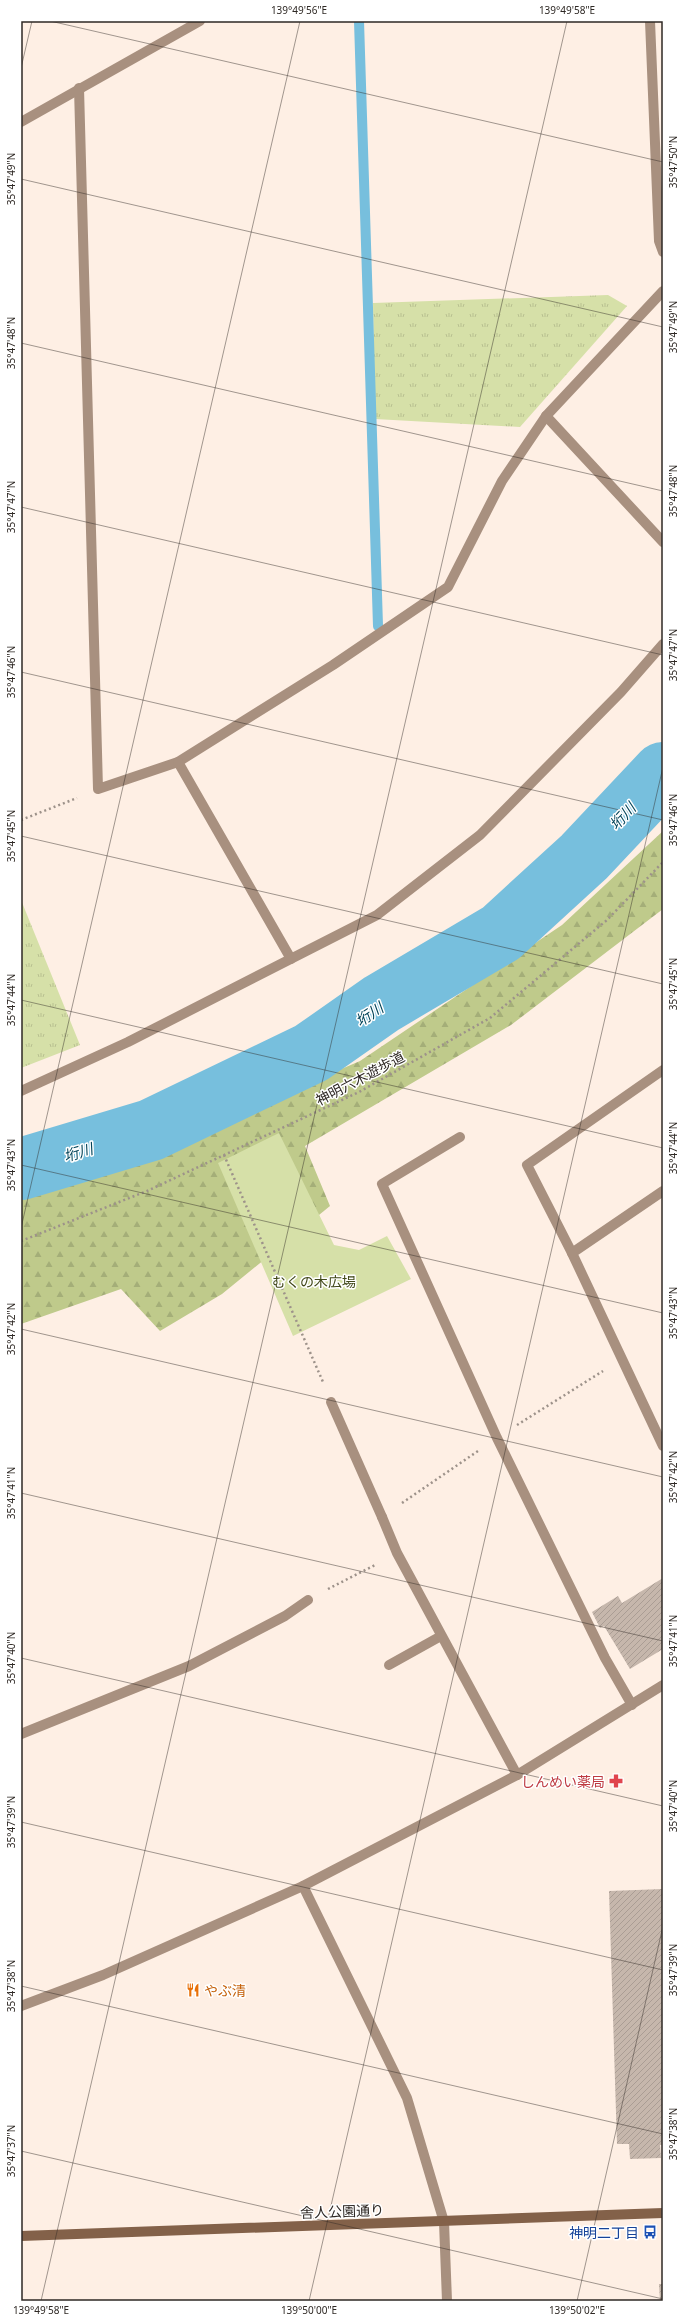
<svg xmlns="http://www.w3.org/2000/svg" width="684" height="2322" viewBox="0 0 684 2322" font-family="'Noto Sans','Noto Sans JP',sans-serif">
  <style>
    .grass { fill: url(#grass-tufts) }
    .forest { fill: url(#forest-firs) }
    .green { fill: #d6e0a8 }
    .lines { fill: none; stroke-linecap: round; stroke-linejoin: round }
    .stream { stroke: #77bfdd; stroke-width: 10 }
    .river { stroke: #77bfdd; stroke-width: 62 }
    .building { fill: url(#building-hatch) }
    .path { stroke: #9d928a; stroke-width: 2.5; stroke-dasharray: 2 3; stroke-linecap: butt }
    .lane { stroke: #a8907f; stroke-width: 10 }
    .street { stroke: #a8907f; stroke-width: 10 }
    .secondary { stroke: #836149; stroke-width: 10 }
    .ticks { fill: none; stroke: #2e2824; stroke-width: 1; stroke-opacity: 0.45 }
    .labels { text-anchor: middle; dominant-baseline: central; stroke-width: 3; stroke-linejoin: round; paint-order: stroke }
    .street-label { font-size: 14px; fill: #2e2824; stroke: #fff }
    .park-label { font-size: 14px; fill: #414819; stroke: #fff }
    .health-label { font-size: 14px; fill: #be3a42; stroke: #fff; text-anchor: end }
    .food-label { font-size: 14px; fill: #c56008; stroke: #fff; text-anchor: start }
    .transit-label { font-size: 14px; fill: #164399; stroke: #fff; text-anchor: end }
    .water-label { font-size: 15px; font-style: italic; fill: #034459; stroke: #fff }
    .neatline { fill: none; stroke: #2e2824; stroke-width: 1.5 }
    .ticks-label { font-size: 10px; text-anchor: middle; fill: #2e2824 }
  </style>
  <defs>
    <pattern id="grass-tufts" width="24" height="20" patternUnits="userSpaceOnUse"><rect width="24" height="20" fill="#d6e0a8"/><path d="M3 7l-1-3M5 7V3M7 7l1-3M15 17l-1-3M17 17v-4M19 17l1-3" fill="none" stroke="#b8c090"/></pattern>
    <pattern id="forest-firs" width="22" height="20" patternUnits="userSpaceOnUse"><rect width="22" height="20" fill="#bfca8b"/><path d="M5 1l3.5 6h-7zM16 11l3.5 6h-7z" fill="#a4ae78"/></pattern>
    <pattern id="building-hatch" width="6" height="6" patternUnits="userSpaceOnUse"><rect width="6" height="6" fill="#c6b7ac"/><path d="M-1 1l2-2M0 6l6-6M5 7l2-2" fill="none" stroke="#aa9d94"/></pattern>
  </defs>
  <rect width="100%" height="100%" fill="#feefe4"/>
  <!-- grass -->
  <g class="grass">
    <path d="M608,295l19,11 -107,121 -145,-8 -2,-116z"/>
    <path d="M21,900l59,145 -59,23z"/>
  </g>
  <!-- forest -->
  <path class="forest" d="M663,831v78l-152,116 -206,121 25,60 -108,88 -62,37 -39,-42 -100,35v-134l218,-77 121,-52 202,-136z"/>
  <!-- green -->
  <path class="green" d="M279,1133l55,112 25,5 28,-14 24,43 -118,57 -75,-173z"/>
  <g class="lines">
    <!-- stream -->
    <path class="stream" d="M359,21l19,605"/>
    <!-- river -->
    <path class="river" d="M21,1169l130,-39 160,-77 70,-49 120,-71 83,-76 79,-84"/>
  </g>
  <!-- building -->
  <g class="building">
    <path d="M663,1578v71l-33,20 -26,-43 -4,2 -8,-16 26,-16 4,7z"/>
    <path d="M663,1889v256h-3l1,13 -31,1 -1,-15h-12l-8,-253z"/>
    <path d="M659,2284h4v17h-3z"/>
  </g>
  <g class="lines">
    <!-- path -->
    <g class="path">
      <path d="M21,820l56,-22"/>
      <path d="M224,1155l99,227"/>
      <path d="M21,1241l126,-50 212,-99 131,-74 117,-98 56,-58"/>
      <path d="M517,1425l86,-54"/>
      <path d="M402,1503l76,-52"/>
      <path d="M328,1589l49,-25"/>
    </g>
    <!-- lane -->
    <g class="lane">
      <path d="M460,1137l-78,47 115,254 108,220 27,47"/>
      <path d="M663,1191l-91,62 91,193"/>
      <path d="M572,1253l-45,-88 136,-95"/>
      <path d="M331,1402l51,115"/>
      <path d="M389,1665l52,-29"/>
      <path d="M21,1734l168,-68 96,-50 23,-16"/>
    </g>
    <!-- street -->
    <g class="street">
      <path d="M650,21l9,220 4,11"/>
      <path d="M79,88l19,701 80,-27 155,-97 115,-78 54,-106 44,-65 117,-125"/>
      <path d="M21,122l179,-101"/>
      <path d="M546,416l117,126"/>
      <path d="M178,762l113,197"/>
      <path d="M21,1091l107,-49 249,-127 103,-80 141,-143 42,-48"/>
      <path d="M382,1517l15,36 120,222"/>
      <path d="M303,1886l104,212 37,124 3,79"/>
      <path d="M21,2006l82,-31 200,-89 214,-111 146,-90"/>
    </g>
    <!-- secondary -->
    <path class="secondary" d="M21,2236l642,-23"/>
  </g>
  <!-- ticks -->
  <path class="ticks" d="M50,21l613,141M21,68l11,-47M21,179l642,148M21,343l642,148M21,507l642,148M21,672l642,148M21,836l642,148M21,1000l642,148M21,1165l642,148M21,1228l279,-1207M21,1329l642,148M21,1493l642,148M21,1658l642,148M21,1822l642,148M21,1986l642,148M21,2151l642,148M41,2301l526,-2280M309,2301l354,-1534M577,2301l86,-375"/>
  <!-- icons -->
  <defs>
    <g id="pharmacy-bare" transform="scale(1.08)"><path d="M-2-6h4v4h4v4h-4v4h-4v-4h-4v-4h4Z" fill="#e0444e" stroke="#fff" stroke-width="2.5" paint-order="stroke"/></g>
    <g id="restaurant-bare" transform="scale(1.08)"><path d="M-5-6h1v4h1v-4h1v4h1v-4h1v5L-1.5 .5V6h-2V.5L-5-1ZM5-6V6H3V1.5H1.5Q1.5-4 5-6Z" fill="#e8710a" stroke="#fff" stroke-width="2.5" paint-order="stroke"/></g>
    <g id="bus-bare" transform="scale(1.08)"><path d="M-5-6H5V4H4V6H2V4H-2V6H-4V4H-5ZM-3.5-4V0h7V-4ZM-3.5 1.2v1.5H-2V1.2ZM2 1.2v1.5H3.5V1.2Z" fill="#1a4fb4" stroke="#fff" stroke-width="2.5" paint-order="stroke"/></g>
  </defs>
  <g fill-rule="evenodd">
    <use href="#pharmacy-bare" x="616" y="1781"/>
    <use href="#restaurant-bare" x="193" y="1990"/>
    <use href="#bus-bare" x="650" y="2232"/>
  </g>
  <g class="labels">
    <!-- street labels -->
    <g class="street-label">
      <text transform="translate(360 1078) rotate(-28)">神明六木遊歩道</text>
      <text transform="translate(342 2211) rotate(-2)">舎人公園通り</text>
    </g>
    <!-- park labels -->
    <g class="park-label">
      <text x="314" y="1281">むくの木広場</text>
    </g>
    <!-- health labels -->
    <g class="health-label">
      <text x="605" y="1781">しんめい薬局</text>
    </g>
    <!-- food labels -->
    <g class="food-label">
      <text x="204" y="1990">やぶ清</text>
    </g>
    <!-- transit labels -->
    <g class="transit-label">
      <text x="639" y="2232">神明二丁目</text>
    </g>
    <!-- water labels -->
    <g class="water-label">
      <text transform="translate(622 816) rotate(-47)">垳川</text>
      <text transform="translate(369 1014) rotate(-34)">垳川</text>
      <text transform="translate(78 1152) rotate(-17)">垳川</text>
    </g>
  </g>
  <!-- border -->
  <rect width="684" height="2322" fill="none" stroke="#ffffff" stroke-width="44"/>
  <rect x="22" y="22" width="640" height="2278" class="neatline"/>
  <g class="ticks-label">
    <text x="299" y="14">139°49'56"E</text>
    <text x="567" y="14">139°49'58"E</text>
    <text transform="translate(673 162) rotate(-90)" y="4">35°47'50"N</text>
    <text transform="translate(11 179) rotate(-90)" y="4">35°47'49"N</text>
    <text transform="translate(673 327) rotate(-90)" y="4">35°47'49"N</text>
    <text transform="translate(11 343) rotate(-90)" y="4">35°47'48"N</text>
    <text transform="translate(673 491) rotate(-90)" y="4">35°47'48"N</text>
    <text transform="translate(11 507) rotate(-90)" y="4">35°47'47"N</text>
    <text transform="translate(673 655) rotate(-90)" y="4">35°47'47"N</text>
    <text transform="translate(11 672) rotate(-90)" y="4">35°47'46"N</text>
    <text transform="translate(673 820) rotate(-90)" y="4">35°47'46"N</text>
    <text transform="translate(11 836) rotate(-90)" y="4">35°47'45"N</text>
    <text transform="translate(673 984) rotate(-90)" y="4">35°47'45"N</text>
    <text transform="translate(11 1000) rotate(-90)" y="4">35°47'44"N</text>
    <text transform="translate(673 1148) rotate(-90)" y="4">35°47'44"N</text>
    <text transform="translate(11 1165) rotate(-90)" y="4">35°47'43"N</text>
    <text transform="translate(673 1313) rotate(-90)" y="4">35°47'43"N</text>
    <text transform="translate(11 1329) rotate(-90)" y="4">35°47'42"N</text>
    <text transform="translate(673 1477) rotate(-90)" y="4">35°47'42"N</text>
    <text transform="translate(11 1493) rotate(-90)" y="4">35°47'41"N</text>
    <text transform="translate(673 1641) rotate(-90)" y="4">35°47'41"N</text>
    <text transform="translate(11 1658) rotate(-90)" y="4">35°47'40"N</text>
    <text transform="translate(673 1806) rotate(-90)" y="4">35°47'40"N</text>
    <text transform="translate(11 1822) rotate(-90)" y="4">35°47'39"N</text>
    <text transform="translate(673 1970) rotate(-90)" y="4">35°47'39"N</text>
    <text transform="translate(11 1986) rotate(-90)" y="4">35°47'38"N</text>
    <text transform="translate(673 2134) rotate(-90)" y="4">35°47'38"N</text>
    <text transform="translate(11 2151) rotate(-90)" y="4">35°47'37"N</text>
    <text x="41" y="2314">139°49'58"E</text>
    <text x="309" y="2314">139°50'00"E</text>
    <text x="577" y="2314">139°50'02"E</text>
  </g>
</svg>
